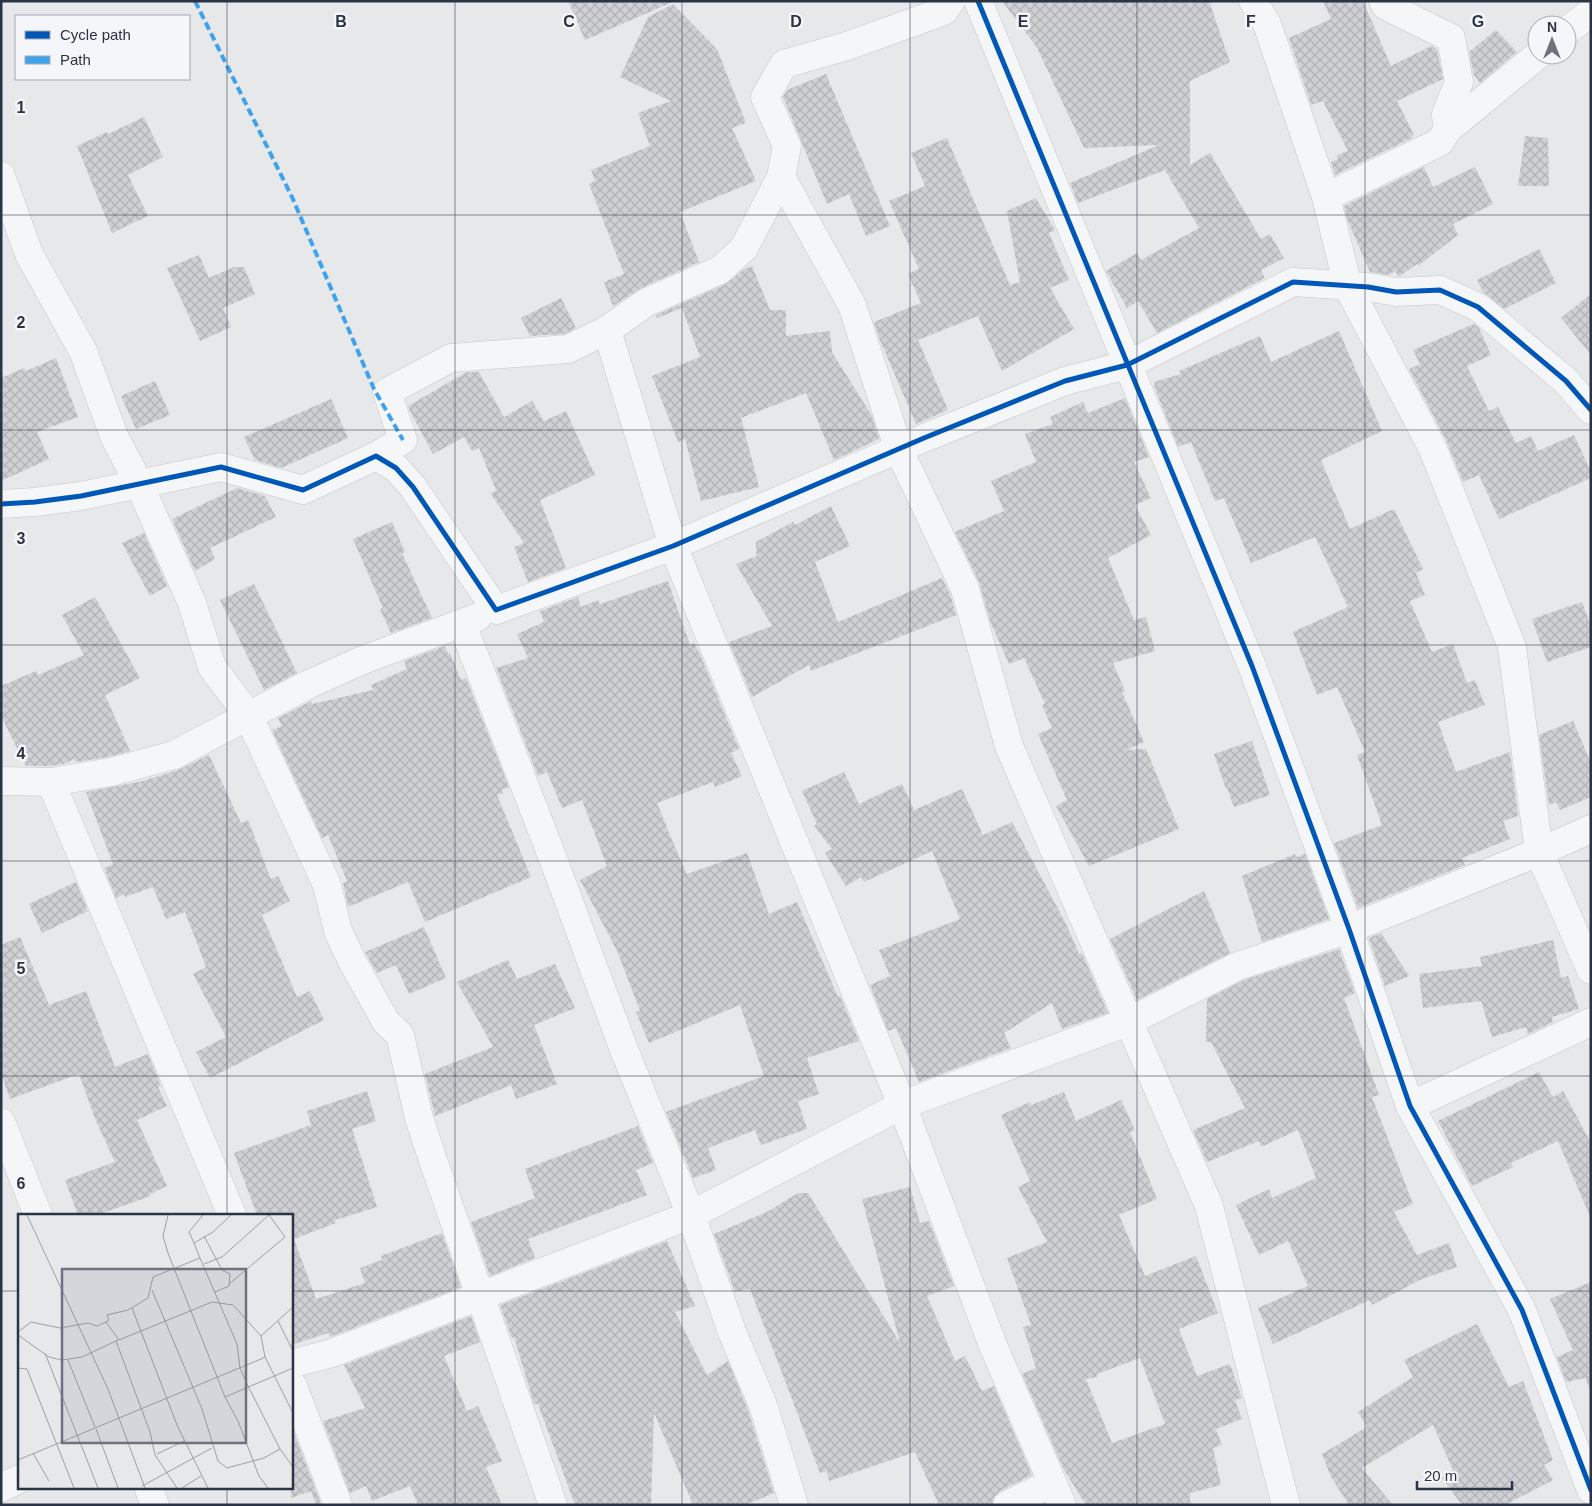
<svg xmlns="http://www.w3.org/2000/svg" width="1592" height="1506" viewBox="0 0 1592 1506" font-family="Arial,sans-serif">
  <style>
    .building { fill: url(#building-cross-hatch); fill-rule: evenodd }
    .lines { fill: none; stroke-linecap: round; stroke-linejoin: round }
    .street-casing { stroke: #c4c6c8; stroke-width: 29 }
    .street { stroke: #f5f6f7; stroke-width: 28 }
    .quiet { stroke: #3ea3ec; stroke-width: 4; stroke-dasharray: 8 4; stroke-linecap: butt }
    .cycleway-casing { stroke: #f4f6f9; stroke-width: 8 }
    .cycleway { stroke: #0057b8; stroke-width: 5 }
    .grid { fill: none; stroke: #2b3445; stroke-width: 1; stroke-opacity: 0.55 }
    .inset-road { fill: none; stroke: #9ba0a8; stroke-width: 1 }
    .view { fill: #6c737f; fill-opacity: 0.15; stroke: #6c737f; stroke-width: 2.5 }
    .inset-edge { fill: none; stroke: #2b3445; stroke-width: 2.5 }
    .grid-label { font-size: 16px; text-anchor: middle; font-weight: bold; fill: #2b3445; stroke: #f4f6f9; stroke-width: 5; stroke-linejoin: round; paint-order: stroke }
  </style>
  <defs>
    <pattern id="building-cross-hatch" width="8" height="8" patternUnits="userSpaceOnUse" patternTransform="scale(1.25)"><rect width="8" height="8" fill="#ced0d3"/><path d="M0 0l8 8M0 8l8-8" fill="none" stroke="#b1b3b6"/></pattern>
  </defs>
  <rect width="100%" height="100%" fill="#e6e8ea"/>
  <!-- building -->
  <g class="building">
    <path d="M568,1h107l-90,39z"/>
    <path d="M1002,1h207l21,61 -40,19v84l20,-12 51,86 9,-5 14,24 -23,12 4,8 -108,55 -19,-32 -11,7 -21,-37 31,-18 4,7 58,-32 -34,-58 -87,33 -8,-20 89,-38 -75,3 -46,-98h1z"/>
    <path d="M1323,1h40l28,65 40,-20 6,3 6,30 -46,22 17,34 -3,1 1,2 -77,37 -4,-13 7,-3 -1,-4 11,-4 -25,-50 -12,4 -22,-67 42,-19z"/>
    <path d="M673,4l44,45 29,74 -14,5 24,53 -76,31 19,50 -58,26 -28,18 -9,-24 20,-8 -35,-90 6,-3 -4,-11 59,-24 -12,-33 33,-12 -51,-24 28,-60z"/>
    <path d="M1496,30l21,22 -37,31 -6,-8 -5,-23z"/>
    <path d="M826,74l64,152 -24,10 -17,-42 -22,10 -44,-107 4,-7z"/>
    <path d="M144,117l19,40 -35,18 20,41 -36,17 -35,-87 30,-14 1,2z"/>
    <path d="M1525,136l23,2 1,48h-31z"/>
    <path d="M947,138l63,147 10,-3 -13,-71 29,-13 19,32 -6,3 20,47 -19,8 24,41 -72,42 -24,-55 -60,24 30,70 -32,14 -37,-86 -5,-16 47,-19 -13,-29 11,-5 -30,-68 36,-15 -14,-33z"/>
    <path d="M1424,167l9,20 42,-20 18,37 -40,20 5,11 -40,31 -1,-2 -17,12h-2l-3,-5 -6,4 -19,-3 -23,-53 -3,-13z"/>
    <path d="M1539,249l17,34 -52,26 -21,-17 -6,-12z"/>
    <path d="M199,255l10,23 25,-11h10l11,27 -32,14 8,19 -31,14 -33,-73z"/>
    <path d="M752,266l18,44h16v26l44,-5 2,21 40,64 7,23 -45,21 -28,-67 -65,25 18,69 -58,14 -16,-62 -7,3 -26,-66 48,-19 -18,-49 -25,10 -1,-3 70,-31 18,-15z"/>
    <path d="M1591,294v61l-30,-37z"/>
    <path d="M561,298l15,30 -12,6 -34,2 -9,-18z"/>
    <path d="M1474,324l5,4 12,27 -24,11 22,45 9,-4 18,36 15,-7 7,15 36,-16 17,37v6l-92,41 -20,-44 -16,7 -17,-42 -37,-71 11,-5 -7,-14z"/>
    <path d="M1339,331l43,100 -61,29 29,69 44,-20 29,60 -7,4 9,22 -15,6 22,51 21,-8 14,39 8,-3 10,25 -47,17 18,50 54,-20 8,64 -15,5 7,18 -48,19 3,7 -107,43 -24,-65 48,-18 -25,-70 8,-3 -28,-65 -20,8 -24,-63 55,-25 -33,-70 -64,26 -27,-65 -9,3 -24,-59 -13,5 -24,-61 1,-1 -1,-3 27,-8 -2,-3 81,-35 11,26z"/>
    <path d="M56,358l22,59 -41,15 12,27 -48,22v-103l23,-10 2,3z"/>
    <path d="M467,372h12l25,45 28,-16 12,20 22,-10 29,64 -55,25 26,68 -38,14 -14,-35 10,-4 -33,-49 5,-4 -17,-42 -7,3 -8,-14 -31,17 -22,-41 -3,-7z"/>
    <path d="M155,381l15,34 -34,14 -15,-33z"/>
    <path d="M1125,398l24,59 -15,5 17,36 -16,7 16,30 -43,23 26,62 12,-3 9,34 -42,12 12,28 -3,1 22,50 -18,8 20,-1 33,80 -90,37 -33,-60 11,-6 -29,-66 14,-6 -10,-23 3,-1 -21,-46 -15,6 -19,-43 -11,-39 -24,-50 49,-21 -13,-30 45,-19 -11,-28 28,-10 -3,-7 33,-15 5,11z"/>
    <path d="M331,399l17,39 -67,30 -26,-8 -11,-23z"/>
    <path d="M237,488l28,8 11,21 -66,31 5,11 -20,12 -23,-52z"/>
    <path d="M831,506l19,40 -35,16 23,60 104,-44 8,16 6,21 -145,56 -2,-6 -57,32 -23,-55 43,-16 -36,-62 21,-8 -1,-4v-10l37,-20 2,3z"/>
    <path d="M392,522l13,30 -3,1 30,65 -41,15 -11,-24 3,-1 -30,-69z"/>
    <path d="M144,533l23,53 -17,10 -28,-53z"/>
    <path d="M668,581l22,64 4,-2 6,11 39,95 -8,4 11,23 -27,11 -2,-5 -56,21 15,37 15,34 60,-21 22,61 28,-12 41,95 2,-1 19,45 -52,17 12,36 -21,7 9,28 -46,16 -6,-15 -47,18 8,22 -23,8 -27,-66 98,-36 -24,-71 -91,38 -13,-31 4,-1 -22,-58 -38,-73 27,-14 -25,-66 -20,8 -15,-36 -9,4 -42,-108 32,-10 -11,-24 27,-12 -4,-11 38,-14 3,10 17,-7 2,4z"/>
    <path d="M254,584l43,89 -33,17 -44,-90z"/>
    <path d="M95,597l45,81 -35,17 25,56 -22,6 -32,5 -2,-3 -10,5 -14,2h-24l-25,-50v-30l35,-15 2,4 46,-20 -22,-40z"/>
    <path d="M1582,602l9,24v21l-44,15 -15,-43z"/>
    <path d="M445,646l3,8 2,-1 11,27 5,-2 43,109 -8,3 2,3 -6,2 34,82 -106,45 -17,-40 -60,25 -5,-24 4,-2 -19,-46 -6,3 -50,-108 10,-4 -4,-8 33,-17 1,3 61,-14 -2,-5 36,-16 -3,-8z"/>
    <path d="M1573,721l18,42v34l-31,13 -4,-8 -7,3 -10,-70z"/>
    <path d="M1252,741l18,54 -36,12 -7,-19 -1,1 -12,-35z"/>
    <path d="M209,755l32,68 7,-3 23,59 7,-3 12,25 -28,14 35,82 13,-6 14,29 -114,58 -14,-26 30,-15 -33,-63 13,-7 -21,-55 -19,7 -13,-32 -28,10 -1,-3 -8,4 -12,-30 9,-4 -27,-72 57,-11 35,-11z"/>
    <path d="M844,772l15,32 43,-20 12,26 48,-21 21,46 29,-13 54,102 12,27 1,3 3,-1 26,60 -46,16 -10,-26 -48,30 7,15 -92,34 -23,-54 -8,3 -18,-46 20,-9 -11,-26 81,-31 -28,-68 -68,31 -3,-5 -15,9 -21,-33 7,-4 -18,-23 3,-2 -15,-33z"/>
    <path d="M1295,854l1,3 9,-3 24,65 -67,23 -20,-66z"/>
    <path d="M76,882l12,29 -46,22 -13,-29z"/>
    <path d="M1204,891l26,62 -93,47 -27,-61z"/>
    <path d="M424,927l22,51 -37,16 -13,-29 -19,8 -12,-21z"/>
    <path d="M1381,933l28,43 -24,10 -16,-48z"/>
    <path d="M20,937l29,68 37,-14 29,76 33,-13 13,32 -3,1 9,19 -30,14 30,66 -17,8 1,2 -54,19h-19l-13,-35 50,-18 -19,-41 -17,-47 -69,25 -9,-25v-129z"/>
    <path d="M1553,940l8,38 7,-2 11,33 -27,8 1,5 -25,12 -2,-7 -34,10 -11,-36 -58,7 -4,-34 63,-8 -2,-9z"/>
    <path d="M1339,949l16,44 -11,5 35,97 -7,2 41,107 -19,8 23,43 32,-12 8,24 -35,12 -50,26 -2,-5 -97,44 -15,-36 50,-22 -20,-45 -29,14 -23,-50 33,-16 3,9 44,-20 -18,-48 -37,17 -2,-6 -52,21 -14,-32 52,-22 -34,-66h-5l1,-43 37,-19z"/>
    <path d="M508,960l9,19 38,-15 20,44 -41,17 23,59 -41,15 -5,-14 -76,31 -10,-42 68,-27 -36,-65z"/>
    <path d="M1539,1072l14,25 10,-6 28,52v76l-33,-78 -47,22 2,4 -41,19 -34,-65z"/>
    <path d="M367,1091l9,30 -24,8 25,78 -42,13 1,3 -45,17v-25h-34l-23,-62 77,-28 -4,-14z"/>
    <path d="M1064,1092l12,29 45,-21 14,30 -5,2 27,67 -38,16 26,61 51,-20 22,57 -39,16 18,47 33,-12 12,34 -7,2 7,19 -26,10 6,16 -9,3 8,37 -31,8 1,4 -2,1 3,7h-106l-22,-35 -42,-96 14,-6 -13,-41 8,-2 -24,-67 40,-16 -29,-55 12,-6 -29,-66 29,-13 1,3zM1140,1358l25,66 -53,19 -26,-64 11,-2v-3z"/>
    <path d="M638,1126l15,37 -17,7 11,25 -119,44 7,19 -45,18 -19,-54 64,-24 -10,-29z"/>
    <path d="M910,1187l10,36 9,-2 25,65 -27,10 28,65 10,-5 17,35 12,-5 38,89 -32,16 -6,6 -2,8h-53l-24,-53 -86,29 -2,-10 -7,2 -70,-184 -15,3 -21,-58 53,-22 31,-19h10l92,150 -38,-144z"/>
    <path d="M442,1233l19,54 -131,50 -2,-4 -37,12v-105l3,-1 22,60 49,-16 -5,-15 22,-8 -1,-4z"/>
    <path d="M667,1241l28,65 -20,6 32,63 21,-14 20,49 26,83 -29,12h-52l-39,-92 -3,92h-76l-37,-101h-4l-20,-67 -2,1 -12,-33z"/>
    <path d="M1591,1282v110l-6,-14 -19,4 -9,-25 16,-7 -23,-51z"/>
    <path d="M471,1316l9,26 -36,14 23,55 11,-5 24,55 -16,6 16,38h-84l-8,-19 -38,15 -6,-15 -16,7 -27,-72 42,-13 -21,-43z"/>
    <path d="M1477,1324l32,63 14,-6 30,79 -9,5 9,15 -48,25h-43l-20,-27 11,-8 -20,-45 -71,43 31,37h-44l-18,-28 -9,-23 45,-27 -9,-15 55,-35 -9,-17z"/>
    <path d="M293,1430l28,74 -1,1h-4l-5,-14 -20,7v-67z"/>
  </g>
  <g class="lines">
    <!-- street casing -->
    <g class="street-casing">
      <g id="street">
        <path d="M978,1l274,665 97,263 61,177 112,204 69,180"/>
        <path d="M1253,1l14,23 59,173 22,90 84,160 80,200 27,205 52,118"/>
        <path d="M1567,31l24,-19"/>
        <path d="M1447,130l91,-75"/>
        <path d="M1,176l28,78 54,97 31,85 25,48 53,119 20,64 36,48 79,170 11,46 14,30 34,61 14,13 19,83 15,45 119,342"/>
        <path d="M781,177l71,128 47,145 66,139 44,157 200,460 77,299"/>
        <path d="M1326,197l114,-55 7,-12 -1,-16 13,-32 -8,-44 -65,-32 -3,-5"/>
        <path d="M607,330l66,216 229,559 90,238 70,162"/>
        <path d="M376,456l27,-16 -16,-48 64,-34 117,-9 39,-19 40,-28 73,-32 24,-22 37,-71 6,-31 -22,-49 19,-33 63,-18 97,-35 7,-10"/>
        <path d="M1,504l34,-2 46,-6 140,-29 82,23 73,-34 20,12 17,19 83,123 177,-64 251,-108 141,-57 62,-16 166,-83 75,5 28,5 44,-2 38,17 88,74 25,29"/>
        <path d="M462,624l90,232 71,191 68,168 41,117 31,73 31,100"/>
        <path d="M1,781l50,1 60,-10 63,-17 135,-71 54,-24 115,-43"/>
        <path d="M51,782l181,433"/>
        <path d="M1410,1106l181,-84"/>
        <path d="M1,1122l37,93"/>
        <path d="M291,1364l41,-11 359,-138 211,-110 226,-83 110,-56 111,-37 190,-77 52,-23"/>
        <path d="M293,1386l45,119"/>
        <path d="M148,1487l7,18"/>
        <path d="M1,1488l18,-9"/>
        <path d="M1007,1505l45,-22"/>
      </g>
    </g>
    <!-- street -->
    <use href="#street" class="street"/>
    <!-- quiet -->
    <path class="quiet" d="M195,1l97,196 82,192 29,51"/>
    <!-- cycleway casing -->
    <g class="cycleway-casing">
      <g id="cycleway">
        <path d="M978,1l274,665 97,263 61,177 112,204 69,180"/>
        <path d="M1,504l34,-2 46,-6 140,-29 82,23 73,-34 20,12 17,19 83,123 177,-64 251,-108 141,-57 62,-16 166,-83 75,5 28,5 44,-2 38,17 88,74 25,29"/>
      </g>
    </g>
    <!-- cycleway -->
    <use href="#cycleway" class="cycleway"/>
  </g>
  <!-- grid -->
  <path class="grid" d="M227,1v1214M455,1v1504M682,1v1504M910,1v1504M1137,1v1504M1365,1v1504M1,215h1590M1,430h1590M1,645h1590M1,861h1590M1,1076h1590M1,1291h18M291,1291h1300M227,1487v18"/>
  <!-- overview -->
  <g transform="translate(18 1214)">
    <rect width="275" height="275" fill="#e6e8ea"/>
    <path class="inset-road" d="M9,1l81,174 37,99M150,1l-5,21 5,17 57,144 13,24 21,55 9,12M186,22l18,34 8,4 -1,12 -14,6M176,29l-5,-11 14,-17M182,44l37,86 3,24 8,18 32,63 13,18M186,50l18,-7 47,-42M211,70l56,-47 -16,-22M134,76l50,119 16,52 9,7 37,-10 16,-9M114,94l45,117 31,63M260,107l15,30M88,108l3,-2 -2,-5 21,-5 20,-12 5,-21 47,-19 -6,-15 19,-11 18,-17M0,118l13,-10 29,6 28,-5 9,3 9,-4 13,18 93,-38 21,3 28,31 32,-29M0,121l31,22 13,3 20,-3 36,-17M98,127l34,91 5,23 22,33M27,139l53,135M247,143l28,56M50,146l27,67M0,154l9,1 47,119M207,183l68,-29M78,215l22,59M15,239l16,28M139,240l27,-13M0,246l243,-101 4,-2 -4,-21M124,272l70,-38M164,274l19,-12"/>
    <path class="view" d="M44,55h184v174h-184z"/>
    <rect width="275" height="275" class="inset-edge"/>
  </g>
  <g class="grid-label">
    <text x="341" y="27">B</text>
    <text x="569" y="27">C</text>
    <text x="796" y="27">D</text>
    <text x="1023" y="27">E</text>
    <text x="1251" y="27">F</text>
    <text x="1478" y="27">G</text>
    <text x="21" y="113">1</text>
    <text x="21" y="328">2</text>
    <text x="21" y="544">3</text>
    <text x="21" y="759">4</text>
    <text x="21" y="974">5</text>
    <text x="21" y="1189">6</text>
  </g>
  <!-- border -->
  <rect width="1592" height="1506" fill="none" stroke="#2b3445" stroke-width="5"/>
  <!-- legend -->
  <rect x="15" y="15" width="175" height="65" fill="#f4f6f9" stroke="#a4a8b1"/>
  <rect x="25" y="31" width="25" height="8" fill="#0057b8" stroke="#a4a8b1"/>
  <text x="60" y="40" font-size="15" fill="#2b3445">Cycle path</text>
  <rect x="25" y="56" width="25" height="8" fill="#3ea3ec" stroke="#a4a8b1"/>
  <text x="60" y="65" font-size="15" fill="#2b3445">Path</text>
  <!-- north arrow -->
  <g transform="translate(1552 40)"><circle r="24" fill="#f4f6f9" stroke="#a4a8b1"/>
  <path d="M0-4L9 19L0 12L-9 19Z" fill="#6c737f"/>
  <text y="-8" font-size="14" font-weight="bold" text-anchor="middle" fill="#2b3445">N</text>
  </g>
  <!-- scale -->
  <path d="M1417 1481v8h95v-8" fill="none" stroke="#2b3445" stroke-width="2.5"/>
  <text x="1424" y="1481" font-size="15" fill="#2b3445" stroke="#f4f6f9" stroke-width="4" paint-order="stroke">20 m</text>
</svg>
